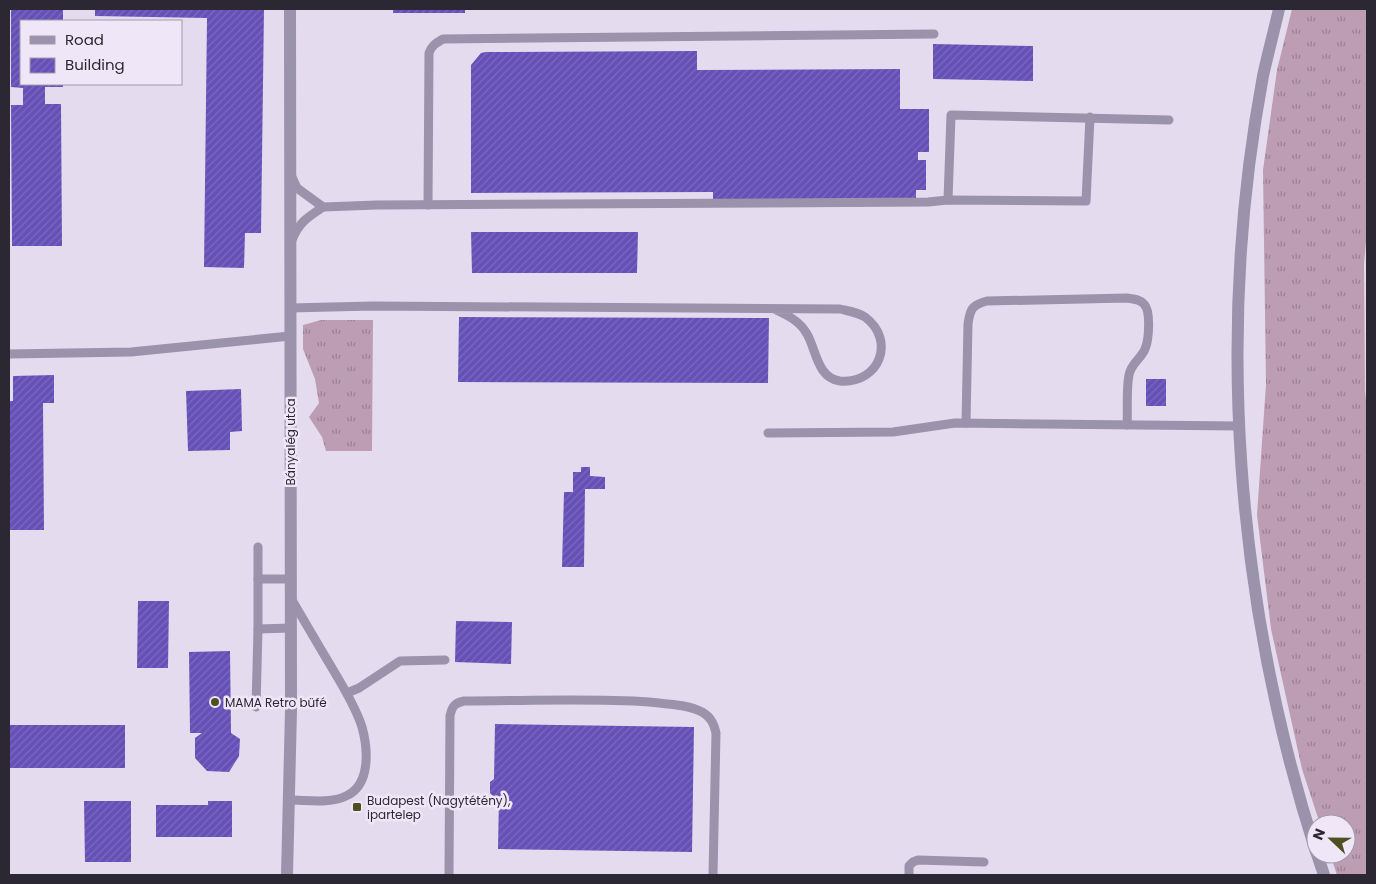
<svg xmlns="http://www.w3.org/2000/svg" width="1376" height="884" viewBox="0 0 1376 884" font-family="Poppins,sans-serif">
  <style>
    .grass { fill: url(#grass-tufts) }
    .building { fill: url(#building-hatch) }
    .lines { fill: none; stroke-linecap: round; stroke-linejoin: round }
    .service { stroke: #9b92ab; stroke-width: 9 }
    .minor { stroke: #9b92ab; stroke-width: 12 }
    .tertiary { stroke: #9b92ab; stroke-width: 12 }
    .poi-dot { fill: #4f5022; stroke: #efe7f7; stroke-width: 2 }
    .labels { text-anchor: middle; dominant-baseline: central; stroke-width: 5; stroke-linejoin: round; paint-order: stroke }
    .street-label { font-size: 12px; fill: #2b2833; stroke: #efe7f7 }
    .poi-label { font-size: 12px; fill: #2b2833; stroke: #efe7f7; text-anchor: start }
  </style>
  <defs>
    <pattern id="grass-tufts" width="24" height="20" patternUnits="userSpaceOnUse" patternTransform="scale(1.25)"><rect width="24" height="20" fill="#bc9db3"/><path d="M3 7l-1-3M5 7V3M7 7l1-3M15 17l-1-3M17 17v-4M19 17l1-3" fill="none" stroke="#998092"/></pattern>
    <pattern id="building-hatch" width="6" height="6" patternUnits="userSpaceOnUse" patternTransform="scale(1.25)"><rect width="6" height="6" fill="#6450b8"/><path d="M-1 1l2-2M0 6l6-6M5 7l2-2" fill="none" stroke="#7b6cba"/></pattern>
  </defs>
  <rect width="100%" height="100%" fill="#e5dbef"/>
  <!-- grass -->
  <g class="grass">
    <path d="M1292,9h75v222l-3,33 1,127 2,19v465h-30l-7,-21h16v-30h-26l-18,-55 -31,-140 -14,-114 9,-131 -3,-214 14,-100z"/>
    <path d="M321,320h52l-1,131h-46l-4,-14 -13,-20 10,-14 -4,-24 -12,-30v-24z"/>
  </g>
  <!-- building -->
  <g class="building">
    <path d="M11,9h52v12h-42v63h42v3h-18v17h16l1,142h-50l-1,-141h12v-17l-12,-1z"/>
    <path d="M95,9h169l-3,224h-16l-1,35 -40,-1 3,-249 -112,-2z"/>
    <rect x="393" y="9" width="72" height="4"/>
    <path d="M933,44l100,2v35l-100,-2z"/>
    <path d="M697,51v19l203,-1v40h29v43h-11v8h8v30h-10v9l-203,1v-8l-242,1v-128l10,-12 5,-1z"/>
    <path d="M471,232h167l-1,41h-165z"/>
    <path d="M459,317l310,1 -1,65 -310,-1z"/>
    <path d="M54,375v28h-11l1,127h-35v-129h4v-25z"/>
    <rect x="1146" y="379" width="20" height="27"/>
    <path d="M241,389l1,42 -12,1v18l-42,1 -2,-60z"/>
    <path d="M581,467h9v9l15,1v12h-20l-1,78h-22l2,-75h9v-20h8z"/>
    <path d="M138,601h31l-1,67h-31z"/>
    <path d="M456,621l56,1 -1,42 -56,-2z"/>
    <path d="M230,651l1,82 9,6 -1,17 -10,16 -22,-1 -12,-13v-20l7,-5h-12l-1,-81z"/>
    <path d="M495,724l199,3 -2,125 -194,-3 1,-51h-4l-5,-5v-11l4,-3z"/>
    <rect x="9" y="725" width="116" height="43"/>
    <path d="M84,801h47v61h-46z"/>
    <path d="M208,801h24v36h-76v-32h52z"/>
  </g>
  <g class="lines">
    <!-- service -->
    <g class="service">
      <path d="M291,175l6,13 26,19 54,-2 551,-3 20,-2 138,1 4,-84"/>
      <path d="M948,200l3,-85 218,5"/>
      <path d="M428,205l1,-152c3,-8 7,-10 14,-14l491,-5"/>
      <path d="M292,240c7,-18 16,-23 31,-33"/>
      <path d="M290,308l83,-2 467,3c8,2 17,3 25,8 31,23 15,67 -25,64 -23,-3 -24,-32 -33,-47 -7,-13 -20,-19 -33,-25"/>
      <path d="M9,354l122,-2 159,-16"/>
      <path d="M966,423l2,-99c2,-15 4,-19 19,-23l140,-3c6,1 13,1 17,6 7,7 5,36 1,45 -4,10 -14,14 -16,26 -3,16 -1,33 -2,50"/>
      <path d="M768,433l125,-1 62,-9 283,3"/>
      <path d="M258,547v32"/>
      <path d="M291,579h-33v50l33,-1"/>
      <path d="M347,693l12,-5 41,-27 45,-1"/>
      <path d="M256,707l2,-78"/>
      <path d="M289,800c18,0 41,4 57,-4 25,-11 22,-47 16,-69 -6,-19 -17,-37 -27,-54 -15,-25 -29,-49 -43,-73"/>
      <path d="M449,875l1,-159c2,-10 5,-13 14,-15 62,0 124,-3 185,1 16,2 38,2 53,10 9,5 12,12 14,21l-3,142"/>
      <path d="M909,875v-9l4,-4 5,-2 66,2"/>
    </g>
    <!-- minor -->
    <g class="minor">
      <path d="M1279,9c-5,22 -11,44 -16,67 -48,257 -27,526 53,776"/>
      <path d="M1317,854l7,21"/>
    </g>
    <!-- tertiary -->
    <path class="tertiary" d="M287,875l4,-165 -1,-701"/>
  </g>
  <!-- markers -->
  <g class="poi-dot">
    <circle cx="215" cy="702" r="5"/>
    <rect x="352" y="802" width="10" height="10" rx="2.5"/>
  </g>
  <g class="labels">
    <!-- street labels -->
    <g class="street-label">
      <text transform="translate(290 442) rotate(-90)">Bányalég utca</text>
    </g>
    <!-- poi labels -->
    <g class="poi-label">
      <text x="225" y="702">MAMA Retro büfé</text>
      <text x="367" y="800">Budapest (Nagytétény),<tspan x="367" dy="14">ipartelep</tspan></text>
    </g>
  </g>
  <!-- border -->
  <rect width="1376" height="884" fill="none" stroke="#2b2833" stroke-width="20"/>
  <!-- legend -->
  <rect x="20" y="20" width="162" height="65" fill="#efe7f7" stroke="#a19ba9"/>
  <rect x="30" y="36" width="25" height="8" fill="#9b92ab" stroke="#a19ba9"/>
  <text x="65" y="45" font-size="15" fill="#2b2833">Road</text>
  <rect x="30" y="58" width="25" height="15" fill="url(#building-hatch)" stroke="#a19ba9"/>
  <text x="65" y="70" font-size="15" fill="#2b2833">Building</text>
  <!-- north arrow -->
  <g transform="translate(1331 839) rotate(292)"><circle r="24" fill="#efe7f7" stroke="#a19ba9"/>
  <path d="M0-4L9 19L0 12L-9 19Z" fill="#4f5022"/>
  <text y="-8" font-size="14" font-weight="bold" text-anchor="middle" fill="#2b2833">N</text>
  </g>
</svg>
